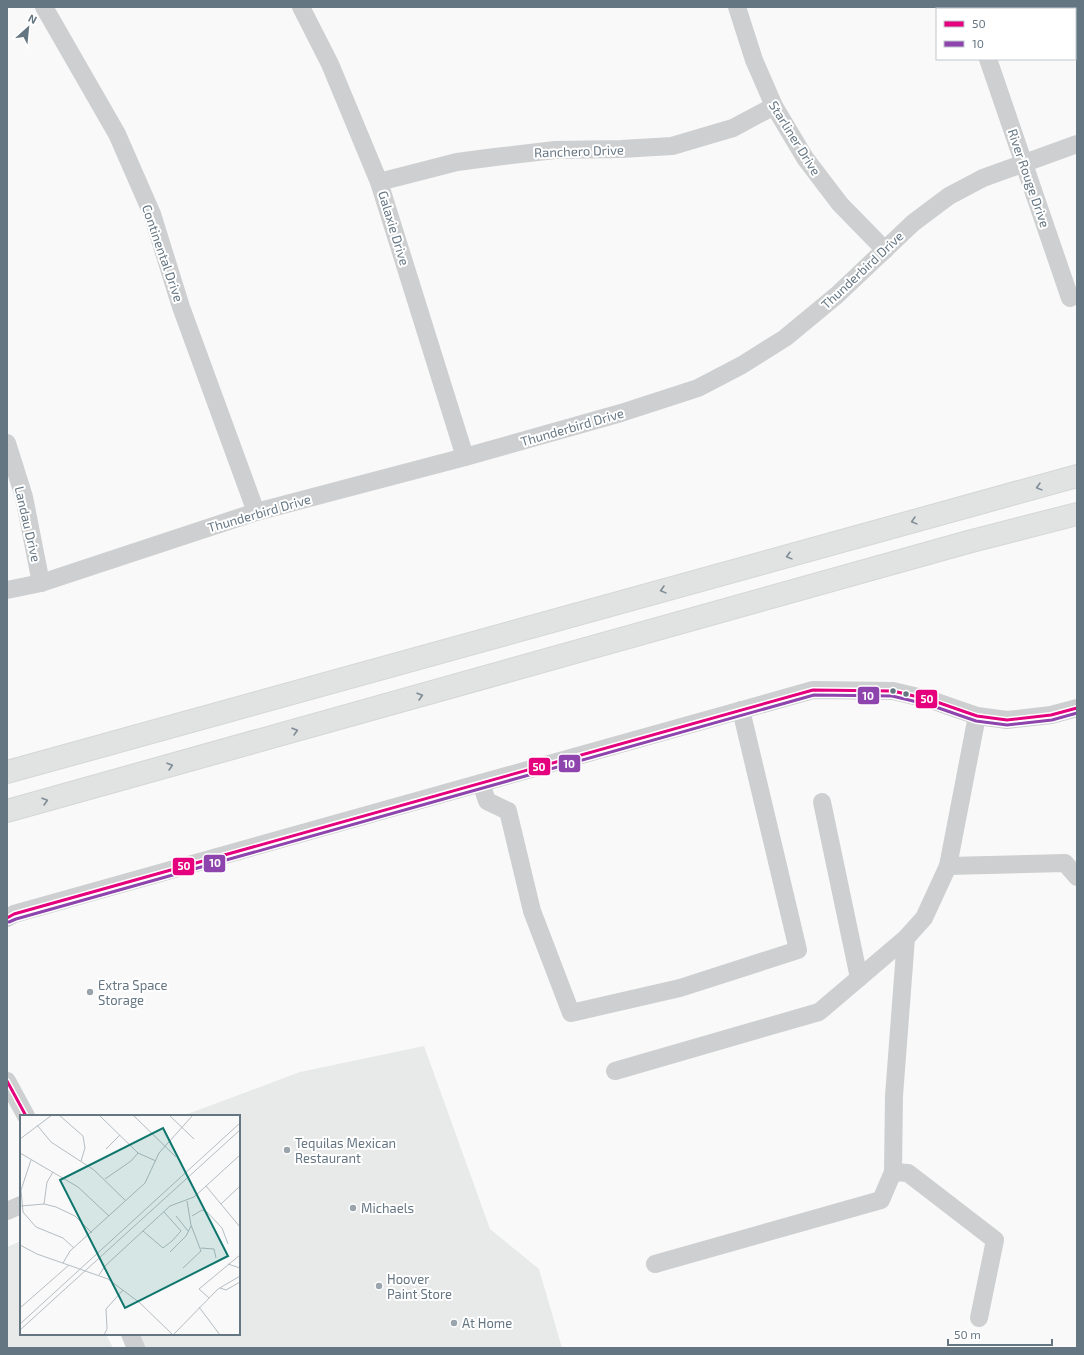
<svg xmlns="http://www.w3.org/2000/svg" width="1084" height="1355" viewBox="0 0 1084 1355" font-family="'Exo 2',sans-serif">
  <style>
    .built { fill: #e8e9e9 }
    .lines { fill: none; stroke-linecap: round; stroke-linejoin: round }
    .highway-casing { stroke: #d5d6d6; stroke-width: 24 }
    .minor { stroke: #cecfd0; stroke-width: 18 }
    .highway { stroke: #e1e2e2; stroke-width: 22 }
    .bus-1-casing { stroke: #fff; stroke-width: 6 }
    .bus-2-casing { stroke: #fff; stroke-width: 6 }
    .bus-1 { stroke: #e5007d; stroke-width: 3 }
    .bus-2 { stroke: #8e44ad; stroke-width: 3 }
    .oneway { stroke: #7e8c96 }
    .bus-dot { fill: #657683; stroke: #fff; stroke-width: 1.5 }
    .poi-dot { fill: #99a4ac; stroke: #fff; stroke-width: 1.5 }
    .labels { text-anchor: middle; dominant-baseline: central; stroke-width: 4; stroke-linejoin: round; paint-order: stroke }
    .street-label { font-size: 13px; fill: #657683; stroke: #fff }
    .poi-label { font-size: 13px; fill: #657683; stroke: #fff; text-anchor: start }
    .inset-road { fill: none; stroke: #b5bdc3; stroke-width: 1 }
    .view { fill: #0f766e; fill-opacity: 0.15; stroke: #0f766e; stroke-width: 2 }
    .inset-edge { fill: none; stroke: #657683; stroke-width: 2 }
    .line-badge { stroke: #fff; stroke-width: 1.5 }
    .badge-label { font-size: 11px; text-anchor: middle; font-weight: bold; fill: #fff }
  </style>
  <rect width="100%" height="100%" fill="#f9f9f9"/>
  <!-- built -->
  <g class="built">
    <path d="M424,1046l66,183 49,40 23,79h-420l-6,-14h103v-218h-57l118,-44z"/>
    <path d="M21,1241v93h85l7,14h-106v-101z"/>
  </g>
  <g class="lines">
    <!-- highway casing -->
    <g class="highway-casing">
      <g id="highway">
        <path d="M7,772l1070,-296"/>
        <path d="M7,811l961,-269 109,-28"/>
      </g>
    </g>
    <!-- minor -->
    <g class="minor">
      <path d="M44,7l73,127 35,80 29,93 75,205"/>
      <path d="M301,7l29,57 49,118 86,275"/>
      <path d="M737,7l17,53 20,46 31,52 35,46 45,46"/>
      <path d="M970,7l1,2"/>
      <path d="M988,59l82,239"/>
      <path d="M379,182l78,-20 38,-5 60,-7 66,-1 51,-3 61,-18 41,-22"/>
      <path d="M7,443l17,54 17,86"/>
      <path d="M7,590l34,-7 215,-71 209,-55 156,-44 77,-25 44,-23 43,-27 52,-43 76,-72 36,-27 34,-18 94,-34"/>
      <path d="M481,783l6,18 21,10 24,100 39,102 109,-25 118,-38 -57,-240"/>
      <path d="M822,802l37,176"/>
      <path d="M948,866l117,-3 12,14"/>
      <path d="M7,918l7,-4 799,-224 80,1 38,9 46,16 30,4 44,-5 26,-7"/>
      <path d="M615,1071l204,-59 87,-74"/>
      <path d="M7,1081l19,35"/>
      <path d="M893,1172l15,1 87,67 -16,78"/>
      <path d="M7,1211l14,-6"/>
      <path d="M655,1264l226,-64 12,-28 1,-76 12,-158 18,-20 24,-52 29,-150"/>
      <path d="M130,1334l6,14"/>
    </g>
    <!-- highway -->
    <use href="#highway" class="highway"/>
    <!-- bus-1 casing -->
    <g class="bus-1-casing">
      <g id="bus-1">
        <path d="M7,918l7,-4 799,-224 80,1 38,9 46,16 30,4 44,-5 26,-7"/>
        <path d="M7,1081l19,35"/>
      </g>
    </g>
    <!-- bus-2 casing -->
    <g class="bus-2-casing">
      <path id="bus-2" d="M9,922l7,-3 798,-224 78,1 38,9 46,16 31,4 45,-5 25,-7"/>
    </g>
    <!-- bus-1 -->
    <use href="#bus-1" class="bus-1"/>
    <!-- bus-2 -->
    <use href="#bus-2" class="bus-2"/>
  </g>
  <!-- one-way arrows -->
  <defs><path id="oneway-chevron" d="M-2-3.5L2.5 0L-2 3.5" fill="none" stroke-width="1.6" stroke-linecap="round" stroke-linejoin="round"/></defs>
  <g class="oneway">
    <use href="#oneway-chevron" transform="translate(1039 487) rotate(165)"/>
    <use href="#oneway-chevron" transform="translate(914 521) rotate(165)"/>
    <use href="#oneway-chevron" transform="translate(789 556) rotate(165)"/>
    <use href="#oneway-chevron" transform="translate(663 590) rotate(165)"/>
    <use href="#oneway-chevron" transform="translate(420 696) rotate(-16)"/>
    <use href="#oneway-chevron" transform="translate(295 731) rotate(-16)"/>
    <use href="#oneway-chevron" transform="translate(170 766) rotate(-16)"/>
    <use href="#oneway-chevron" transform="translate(45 801) rotate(-16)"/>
  </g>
  <!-- markers -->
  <g class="bus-dot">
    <circle cx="893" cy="691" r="3.5"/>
    <circle cx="906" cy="694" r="3.5"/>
  </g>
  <g class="poi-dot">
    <circle cx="90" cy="992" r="4"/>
    <circle cx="287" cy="1150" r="4"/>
    <circle cx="353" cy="1208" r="4"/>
    <circle cx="379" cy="1286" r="4"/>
    <circle cx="454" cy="1323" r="4"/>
  </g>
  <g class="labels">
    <!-- street labels -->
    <g class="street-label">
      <text transform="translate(795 138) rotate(58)">Starliner Drive</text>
      <text transform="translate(579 151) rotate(-2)">Ranchero Drive</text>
      <text transform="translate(1029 178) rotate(71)">River Rouge Drive</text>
      <text transform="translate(394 228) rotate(73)">Galaxie Drive</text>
      <text transform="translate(163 253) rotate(71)">Continental Drive</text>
      <text transform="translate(862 270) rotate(-43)">Thunderbird Drive</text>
      <text transform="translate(572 427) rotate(-16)">Thunderbird Drive</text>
      <text transform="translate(259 513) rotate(-16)">Thunderbird Drive</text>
      <text transform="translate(28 524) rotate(77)">Landau Drive</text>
    </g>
    <!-- poi labels -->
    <g class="poi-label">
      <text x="98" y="985">Extra Space<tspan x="98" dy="15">Storage</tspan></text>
      <text x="295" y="1143">Tequilas Mexican<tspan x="295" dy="15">Restaurant</tspan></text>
      <text x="361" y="1208">Michaels</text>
      <text x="387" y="1279">Hoover<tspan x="387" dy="15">Paint Store</tspan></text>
      <text x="462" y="1323">At Home</text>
    </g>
  </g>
  <!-- overview -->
  <g transform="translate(20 1115)">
    <rect width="220" height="220" fill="#f9f9f9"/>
    <path class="inset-road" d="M39,0l24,21 2,12 -4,13M79,0l39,38 18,8M113,0l43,42M149,0l25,24M17,10l14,17 43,28 32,31M0,24l32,-24M86,34l14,-14M0,38l58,34 31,29M11,45l-10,30 2,22 13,15 27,11 11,10M85,64l26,-18 7,-8M186,71l34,41M24,89l3,-22 6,-10M201,89l19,-18M1,91l23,-2 12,3 19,9 17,17M156,101l12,15M172,101l10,-6 5,2 15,16 6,16M123,116l20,17 9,-7 9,-10 -17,-19M0,130l17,9 71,25 32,24 33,32M181,133l13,1 2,9M150,137l16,-16 5,-10M43,148l7,-12 75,-68 14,-30 34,-38M208,149l12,4M163,153l18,-17 -10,-26 -4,-24M79,160l6,-9 65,-60 24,-9 46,-42M200,173l6,2 14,-8M189,183l-10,-9 41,-34M179,192l21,28M0,193l49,-43M0,209l220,-201M0,215l220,-200M84,220l3,-6 -1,-20 17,-19M153,220l45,-46 22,-13"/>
    <path class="view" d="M143,13l65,128 -103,52 -65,-128z"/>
    <rect width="220" height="220" class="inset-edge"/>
  </g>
  <g class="line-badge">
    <rect x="857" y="686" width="23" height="19" rx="4" fill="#8e44ad"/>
    <rect x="915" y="689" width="23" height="20" rx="4" fill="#e5007d"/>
    <rect x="558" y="754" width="23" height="19" rx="4" fill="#8e44ad"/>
    <rect x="528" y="757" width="23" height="19" rx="4" fill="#e5007d"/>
    <rect x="203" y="854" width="23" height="19" rx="4" fill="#8e44ad"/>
    <rect x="172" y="857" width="23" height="19" rx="4" fill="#e5007d"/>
  </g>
  <g class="badge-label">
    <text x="868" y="700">10</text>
    <text x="927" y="703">50</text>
    <text x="569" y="768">10</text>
    <text x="539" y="771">50</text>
    <text x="215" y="867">10</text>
    <text x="184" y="870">50</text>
  </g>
  <!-- border -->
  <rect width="1084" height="1355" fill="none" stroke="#657683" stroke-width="16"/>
  <!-- legend -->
  <rect x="936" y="8" width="140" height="52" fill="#ffffff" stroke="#c1c8cd"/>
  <rect x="944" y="21" width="20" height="6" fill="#e5007d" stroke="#c1c8cd"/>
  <text x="972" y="28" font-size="12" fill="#657683">50</text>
  <rect x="944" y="41" width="20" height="6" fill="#8e44ad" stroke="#c1c8cd"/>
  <text x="972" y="48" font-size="12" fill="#657683">10</text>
  <!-- north arrow -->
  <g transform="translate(28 28) rotate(27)" stroke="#ffffff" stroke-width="3" paint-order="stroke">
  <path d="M0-3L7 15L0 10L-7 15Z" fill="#657683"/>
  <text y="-6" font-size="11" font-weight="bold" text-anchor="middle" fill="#657683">N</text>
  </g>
  <!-- scale -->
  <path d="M948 1339v6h104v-6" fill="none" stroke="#657683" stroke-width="2"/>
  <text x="954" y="1339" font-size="12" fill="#657683" stroke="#ffffff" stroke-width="3" paint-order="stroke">50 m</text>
</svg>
